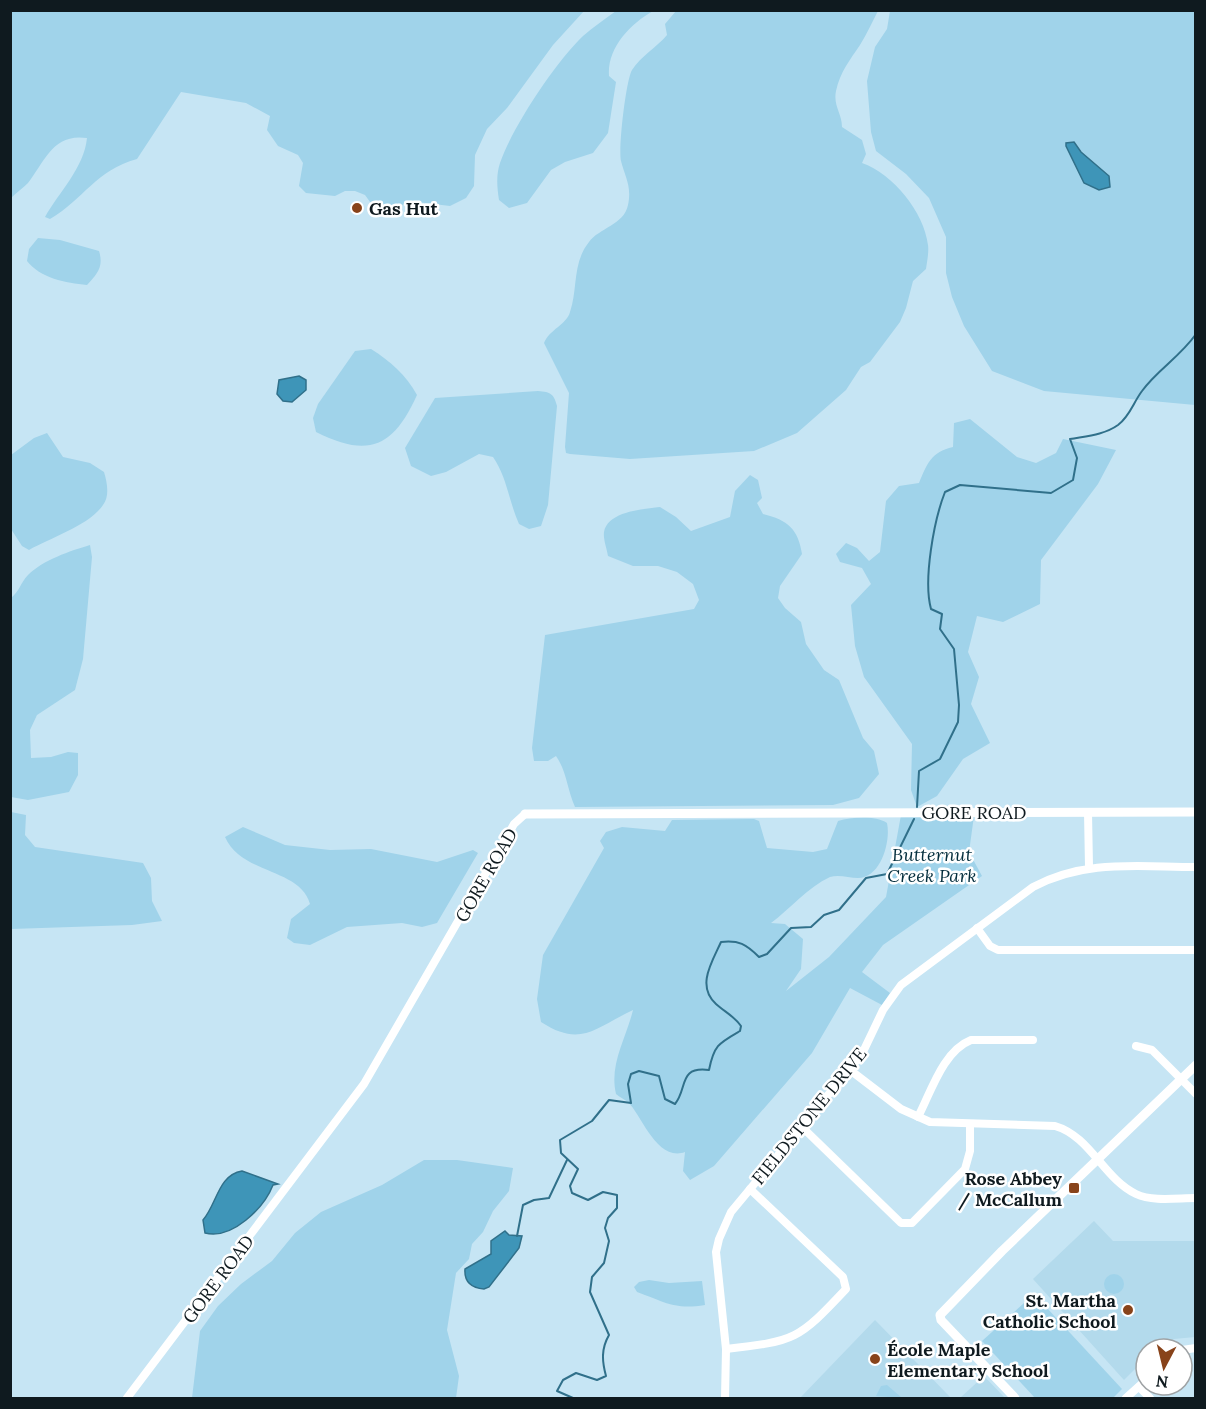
<svg xmlns="http://www.w3.org/2000/svg" width="1206" height="1409" viewBox="0 0 1206 1409" font-family="Lora,serif">
  <style>
    .built { fill: #b3daec }
    .green { fill: #a0d3ea }
    .water { fill: #3e95b8; stroke: #30708a; stroke-width: 1.5 }
    .lines { fill: none; stroke-linecap: round; stroke-linejoin: round }
    .stream { stroke: #30708a; stroke-width: 2 }
    .minor { stroke: #fff; stroke-width: 8 }
    .tertiary { stroke: #fff; stroke-width: 9 }
    .poi-dot { fill: #88431a; stroke: #fff; stroke-width: 2 }
    .labels { text-anchor: middle; dominant-baseline: central; stroke-width: 5; stroke-linejoin: round; paint-order: stroke }
    .poi-label { font-size: 18px; font-weight: bold; fill: #0f1a1f; stroke: #fff; text-anchor: start }
    .street-label { font-size: 18px; fill: #0f1a1f; stroke: #fff }
    .park-label { font-size: 18px; font-style: italic; fill: #042e3d; stroke: #fff }
  </style>
  <rect width="100%" height="100%" fill="#c6e5f4"/>
  <!-- built -->
  <g class="built">
    <path d="M1094,1221l19,20h82v96l-21,2 -18,10h-10v9l-22,22 -91,-101z"/>
    <path d="M875,1320l76,78h-151z"/>
    <path d="M984,1376l21,22h-45z"/>
  </g>
  <!-- green -->
  <g class="green">
    <path d="M11,10h573v1l-31,34 -46,63 -20,21 -12,26 -1,31 -8,12 -16,8 -41,-5 -17,10 -14,2 -13,-18 -10,-4h-10l-10,5 -29,-3 -7,-7 4,-23 -5,-8 -20,-9 -11,-16 3,-14 -24,-13 -65,-11 -44,67c-41,11 -53,40 -87,60l-5,-2c14,-25 39,-49 42,-79 -34,-5 -42,23 -59,45 -5,5 -12,10 -17,15z"/>
    <path d="M616,11h37c-23,13 -46,37 -44,65l7,6 -8,51 -15,20 -28,9 -14,8 -24,33 -18,5 -10,-8c-2,-13 -3,-25 1,-37 13,-37 55,-100 83,-127 10,-9 22,-17 33,-25z"/>
    <path d="M676,11h202c-6,11 -11,23 -18,34 -10,15 -20,27 -24,46 -3,15 6,22 6,36l20,13 4,14 -4,9c31,11 62,49 66,82 1,7 -1,17 -2,24l-13,12 -7,27 -6,14 -30,40 -9,5 -15,23 -49,43 -43,18 -124,8 -60,-5 -4,-1 -1,-6 4,-54 -25,-50c5,-13 23,-19 26,-31 8,-23 2,-49 19,-70 10,-14 35,-17 39,-37 4,-19 -3,-28 -7,-44 -3,-12 5,-81 11,-91 9,-14 25,-23 35,-35l-2,-11z"/>
    <path d="M890,11h305v394l-151,-14 -52,-20 -28,-45 -12,-29 -6,-24v-36l-17,-39 -23,-24 -30,-23 -5,-19 -4,-51 8,-34 12,-18z"/>
    <path d="M38,238l22,2 39,11c5,16 -2,23 -12,34 -21,-2 -47,-7 -60,-24l2,-12z"/>
    <path d="M371,349c19,12 35,26 46,46 -24,53 -49,63 -101,37l-3,-14 5,-14 37,-53z"/>
    <path d="M538,391c13,1 16,3 19,15l-9,99 -7,21 -12,3 -10,-5c-10,-22 -12,-47 -26,-67l-14,-3 -33,18 -15,4 -20,-10 -6,-18 30,-50z"/>
    <path d="M970,419l47,38 19,6 20,-10 7,-14 53,11 -18,34 -57,76 -1,44 -37,18 -26,-6 -9,36 11,25 -8,27 19,39 -27,16 -26,37 -20,11 -6,-17 1,-46 -48,-67 -9,-31 -4,-41 20,-21 -9,-16 -22,-6 -4,-8 10,-11 11,5 12,13 11,-9 6,-51 13,-15 20,-3c8,-19 12,-31 34,-36l1,-24z"/>
    <path d="M47,433l16,24 27,6 14,9c3,10 6,24 -1,33 -13,20 -53,33 -74,45l-7,-4 -11,-17v-74l23,-17z"/>
    <path d="M750,475l8,5 4,18 -5,5 6,11c25,6 35,15 39,40l-22,32 -2,12 7,10 16,14 5,22 18,26 15,10 24,58 11,13 5,23 -20,24 -26,7 -258,2c-8,-18 -8,-35 -19,-51l-8,5h-14l-2,-13 13,-113 149,-26 5,-9 -6,-16 -16,-12 -19,-6h-25l-25,-10c-1,-7 -5,-17 -4,-24 4,-21 40,-23 56,-25l16,10 15,14 39,-14 5,-26z"/>
    <path d="M90,545l2,12 -9,102 -8,31 -38,25 -7,15 1,28 20,-1 17,-5 10,1v22l-9,17 -41,8 -17,-3v-199c8,-6 10,-16 17,-23 15,-15 42,-24 62,-30z"/>
    <path d="M11,812l15,3 -1,20 10,12 108,16 8,15 1,23 10,20 -30,4 -121,4z"/>
    <path d="M901,815l73,1 -5,36 13,24 -99,69 -21,27 28,21 -8,12 -32,-17 -38,65 -98,113 -24,14 -7,-9 2,-19c-28,10 -43,-36 -57,-50 -4,-3 -9,-5 -12,-8 -7,-30 10,-55 17,-84 -38,18 -52,38 -92,12l-4,-23 6,-44 61,-107 -4,-7 6,-9 16,-5 43,4 7,-11 82,-1 5,2 8,27 46,4 14,-3 11,-28c14,-4 37,-6 49,2 4,18 -6,55 -29,55 -9,0 -19,-4 -28,-1 -22,10 -40,32 -59,46l14,1 18,15 -2,30 -15,22 43,-34 57,-60z"/>
    <path d="M243,827l42,18 45,5 41,-1 66,13 36,-12 5,3 -41,70 -15,4 -20,-4 -55,4 -37,18 -16,-2 -7,-5 4,-19 19,-15c-10,-36 -68,-29 -85,-67z"/>
    <path d="M424,1160h33l56,8 -4,23 -16,20 -10,21 -11,12 -3,15 -13,14 -9,57 12,46 -3,22h-264l8,-67 18,-25 23,-22 31,-23 23,-28 26,-21 61,-27z"/>
    <circle cx="1114" cy="1284" r="10"/>
    <path d="M649,1280l20,3 33,-2 3,24c-31,5 -40,-3 -68,-13l-3,-5 5,-5z"/>
    <path d="M1034,1294l88,95 -9,9h-78l-53,-57z"/>
    <path d="M887,1385l14,12v1l-25,-2 5,-10z"/>
  </g>
  <!-- water -->
  <g class="water">
    <path d="M1074,142l7,10 28,24 1,11 -11,3 -15,-7 -18,-37v-3z"/>
    <path d="M299,376l7,4v10l-14,12 -9,-1 -6,-7 2,-14z"/>
    <path d="M242,1171l36,13 -5,1c-9,23 -41,55 -68,48l-2,-13c14,-16 15,-45 39,-49z"/>
    <path d="M505,1231l4,4 13,1 -3,12 -30,39 -5,2c-12,-1 -20,-7 -19,-20l26,-15v-13z"/>
  </g>
  <g class="lines">
    <!-- stream -->
    <g class="stream">
      <path d="M917,807l2,-36 21,-12 18,-37 1,-17 -5,-56 -14,-20 2,-15 -11,-5c-8,-29 3,-89 14,-117l15,-7 91,8 22,-13 4,-22 -7,-19c16,-3 34,-4 48,-14 12,-9 15,-22 24,-34 15,-21 38,-34 54,-57"/>
      <path d="M517,1236l6,-31 11,-5 15,-2 18,-38"/>
      <path d="M573,1398l-16,-7 6,-11 13,-7 21,7 9,-4c-4,-15 -5,-27 3,-41l-19,-43 2,-15 12,-14 5,-22 -4,-13 3,-10 9,-10v-13l-14,-3 -15,8 -16,-7 -2,-7 8,-17 -17,-16 -1,-13 32,-19 17,-21 22,3 -3,-19 3,-10 8,-3 20,5 6,23 10,5c13,-16 3,-38 34,-34 5,-25 10,-27 31,-39l1,-5c-7,-10 -16,-14 -25,-22 -20,-18 -4,-42 5,-62 18,-2 25,2 38,15l8,-3 24,-26 20,-1 13,-12 15,-5 27,-32 21,-4 27,-55"/>
    </g>
    <!-- minor -->
    <g class="minor">
      <path d="M1088,812l1,55"/>
      <path d="M977,928l13,18 8,4h198"/>
      <path d="M1136,1046l16,4 44,44"/>
      <path d="M850,1070l51,39 29,13 125,4c35,10 49,53 81,68 17,8 41,4 60,4"/>
      <path d="M918,1117c13,-25 25,-66 53,-77h62"/>
      <path d="M802,1127l99,96h11l53,-54 5,-18v-26"/>
      <path d="M726,1349c70,-8 72,-9 120,-60l-3,-12 -93,-88"/>
      <path d="M1182,1350l14,-2"/>
      <path d="M1139,1387l11,11"/>
      <path d="M127,1398l237,-314 150,-260 11,-10"/>
      <path d="M725,1398l1,-49 -10,-97 3,-13 12,-27 131,-158 21,-44 18,-25 132,-98c52,-28 105,-20 163,-20"/>
      <path d="M1126,1398l20,-18"/>
    </g>
    <!-- tertiary -->
    <g class="tertiary">
      <path d="M525,814l671,-2"/>
      <path d="M1015,1398l-74,-78 -1,-5 62,-64 194,-186"/>
    </g>
  </g>
  <!-- markers -->
  <g class="poi-dot">
    <circle cx="357" cy="208" r="6"/>
    <rect x="1068" y="1182" width="12" height="12" rx="3"/>
    <circle cx="1128" cy="1310" r="6"/>
    <circle cx="875" cy="1359" r="6"/>
  </g>
  <g class="labels">
    <!-- poi labels -->
    <g class="poi-label">
      <text x="369" y="208">Gas Hut</text>
      <text x="1062" y="1178" text-anchor="end">Rose Abbey<tspan x="1062" dy="21">/ McCallum</tspan></text>
      <text x="1116" y="1300" text-anchor="end">St. Martha<tspan x="1116" dy="21">Catholic School</tspan></text>
      <text x="887" y="1349">École Maple<tspan x="887" dy="21">Elementary School</tspan></text>
    </g>
    <!-- street labels -->
    <g class="street-label">
      <text x="974" y="812">GORE ROAD</text>
      <text transform="translate(486 875) rotate(-60)">GORE ROAD</text>
      <text transform="translate(809 1116) rotate(-51)">FIELDSTONE DRIVE</text>
      <text transform="translate(218 1279) rotate(-53)">GORE ROAD</text>
    </g>
    <!-- park labels -->
    <g class="park-label">
      <text x="932" y="854">Butternut<tspan x="932" dy="21">Creek Park</tspan></text>
    </g>
  </g>
  <!-- border -->
  <rect width="1206" height="1409" fill="none" stroke="#0f1a1f" stroke-width="24"/>
  <!-- north arrow -->
  <g transform="translate(1164 1367) rotate(187)"><circle r="28" fill="#ffffff" stroke="#9fa3a5" stroke-width="1.5"/>
  <path d="M0-4.5L10 22L0 15L-10 22Z" fill="#88431a"/>
  <text y="-9" font-size="16" font-weight="bold" text-anchor="middle" fill="#0f1a1f">N</text>
  </g>
</svg>
